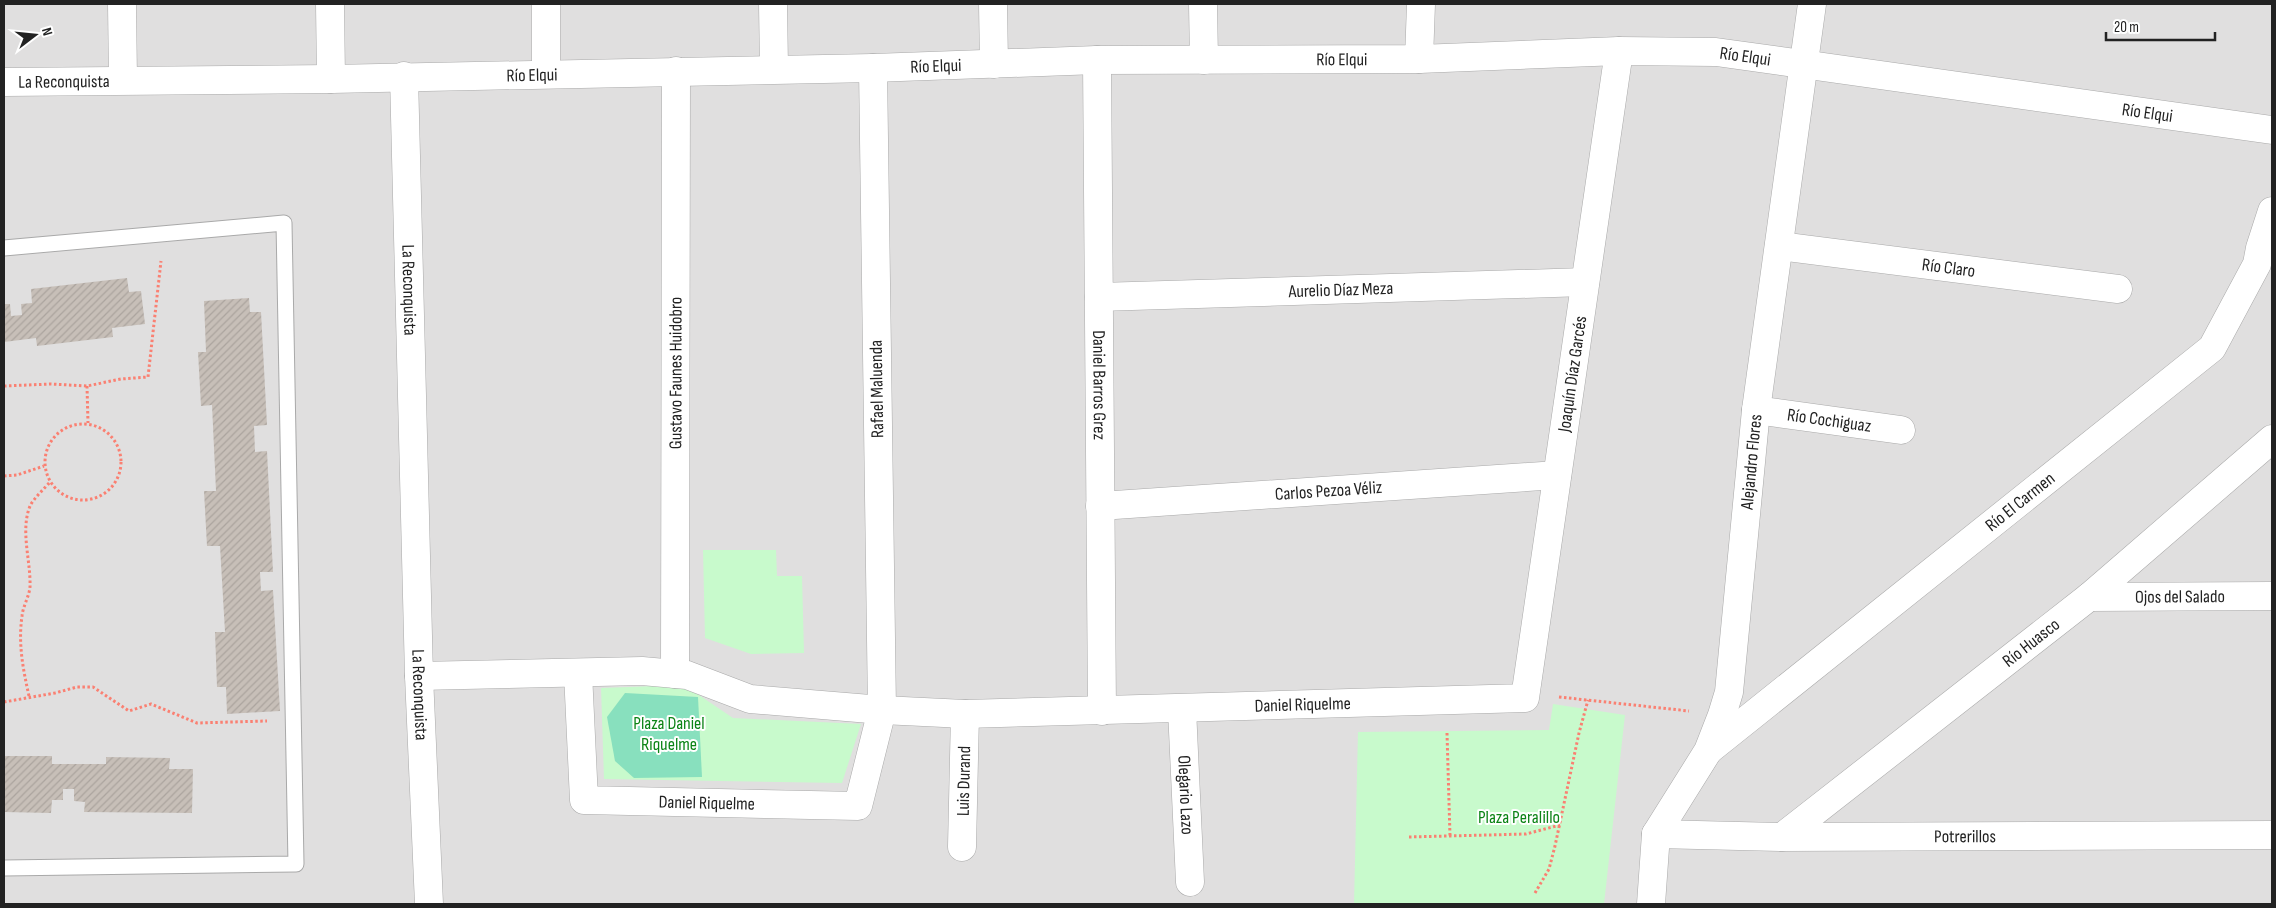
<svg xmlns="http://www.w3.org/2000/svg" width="2276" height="908" viewBox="0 0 2276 908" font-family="'Sofia Sans Condensed',sans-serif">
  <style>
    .residential { fill: #e0dfdf }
    .park { fill: #c8facc }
    .pitch { fill: #88e0be }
    .building { fill: url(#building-hatch) }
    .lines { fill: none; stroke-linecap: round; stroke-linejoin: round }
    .lane-casing { stroke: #a9a9a9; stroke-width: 17 }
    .street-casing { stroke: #a9a9a9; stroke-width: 29 }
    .path { stroke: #fa8072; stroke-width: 3; stroke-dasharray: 2.5 2.5; stroke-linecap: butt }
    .lane { stroke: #fff; stroke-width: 15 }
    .street { stroke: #fff; stroke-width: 28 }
    .labels { text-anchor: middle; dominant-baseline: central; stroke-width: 4; stroke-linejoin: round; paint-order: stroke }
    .street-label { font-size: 18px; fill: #222; stroke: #fff }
    .park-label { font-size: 18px; fill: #0c8416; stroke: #fff }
  </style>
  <defs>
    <pattern id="building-hatch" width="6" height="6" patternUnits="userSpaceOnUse" patternTransform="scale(1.25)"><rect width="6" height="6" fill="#c7bfb8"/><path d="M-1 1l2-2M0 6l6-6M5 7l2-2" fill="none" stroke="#aba49e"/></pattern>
  </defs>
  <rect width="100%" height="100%" fill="#f2efe9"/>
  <!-- residential -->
  <rect class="residential" x="4" y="4" width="2268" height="900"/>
  <!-- park -->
  <g class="park">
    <path d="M703,550h73l1,26h25l2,77 -53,1 -46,-16z"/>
    <path d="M684,685l49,33 128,6 -19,59 -238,-4 -3,-91z"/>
    <path d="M1553,704l72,11 -21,189h-250l4,-172 191,-2z"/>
  </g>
  <!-- pitch -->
  <path class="pitch" d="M625,693l73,4 4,80 -68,1 -19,-17 -8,-44z"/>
  <!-- building -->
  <g class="building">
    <path d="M127,278l2,14 12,-1 4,33 -33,4 1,9 -76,9 -1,-8 -32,4v-38h6l1,12 11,-1 -1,-11 11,-1 -1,-14z"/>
    <path d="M249,298l1,14h11l6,113 -13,1 1,26 12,-1 6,121h-13l1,19 12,-1 7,121 -53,3 -1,-27h-9l-2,-55h10l-5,-86h-13l-3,-55h12l-4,-86 -11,1 -3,-54h8l-2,-51z"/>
    <path d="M4,756h48v8h54v-7l64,1 -1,11h24l-1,44 -108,-1 1,-10 -11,-1v-12h-11v11h-11l-1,13 -47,-1z"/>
  </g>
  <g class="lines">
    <!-- lane casing -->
    <g class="lane-casing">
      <path id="lane" d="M4,248l280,-25 12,641 -292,4"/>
    </g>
    <!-- street casing -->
    <g class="street-casing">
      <g id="street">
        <path d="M122,4l1,76"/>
        <path d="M330,4l1,75"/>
        <path d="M546,4v70"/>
        <path d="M773,4l1,64"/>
        <path d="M993,4l1,60"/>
        <path d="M1203,4l1,56"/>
        <path d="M1419,59l2,-55"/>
        <path id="s1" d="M1097,60l5,651"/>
        <path id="s2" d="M404,76l15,600 10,228"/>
        <path id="s3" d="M4,82l327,-3 542,-11 224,-8 322,-1 200,-8 97,1 556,78"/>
        <path id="s4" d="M1779,246l339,43"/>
        <path id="s5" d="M1099,297l486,-15"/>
        <path id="s6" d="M1756,410l145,20"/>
        <path id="s7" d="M1100,506l457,-31"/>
        <path id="s8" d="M2089,597l183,-1"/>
        <path id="s9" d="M578,673l6,127 274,6 24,-96 -9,-642"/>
        <path id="s10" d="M675,674l1,-603"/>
        <path id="s11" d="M419,676l223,-5 45,4 63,24 132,11 83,4 560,-16 94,-647"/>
        <path id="s12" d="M1182,709l8,173"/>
        <path id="s13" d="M1709,750l503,-402 45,-84 3,-16 12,-37"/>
        <path id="s14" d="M1656,834l126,3 490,-2"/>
        <path id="s15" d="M1782,837l307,-240 183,-158"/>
        <path id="s16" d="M962,847l3,-133"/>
        <path id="s17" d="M1651,904l5,-70 52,-83 14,-36 7,-23 27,-282 56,-406"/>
      </g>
    </g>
    <!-- path -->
    <g class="path">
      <path d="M4,386l47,-2 36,2 34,-7 27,-2 13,-116"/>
      <path d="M87,386l1,37"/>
      <circle cx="83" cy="462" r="38"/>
      <path d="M4,476l13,-1 27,-9"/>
      <path d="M29,696c-6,-27 -11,-52 -7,-80 1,-10 7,-19 8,-29 1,-26 -10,-56 0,-81 4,-8 14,-17 20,-24"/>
      <path d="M1559,697l130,14"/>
      <path d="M4,702l51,-9 22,-6h16l36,24 22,-7 46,19 70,-2"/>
      <path d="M1447,733l3,103"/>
      <path d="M1409,837l117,-3 34,-9"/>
      <path d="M1535,893l14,-24 6,-23 24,-113 9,-33"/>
    </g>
    <!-- lane -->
    <use href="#lane" class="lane"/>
    <!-- street -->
    <use href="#street" class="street"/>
  </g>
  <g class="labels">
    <!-- street labels -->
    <g class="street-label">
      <text stroke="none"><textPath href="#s3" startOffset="1742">Río Elqui</textPath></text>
      <text stroke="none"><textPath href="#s3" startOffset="1338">Río Elqui</textPath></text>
      <text stroke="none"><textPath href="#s3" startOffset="932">Río Elqui</textPath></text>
      <text stroke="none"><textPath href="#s3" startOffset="528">Río Elqui</textPath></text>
      <text stroke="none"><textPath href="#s3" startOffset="60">La Reconquista</textPath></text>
      <text stroke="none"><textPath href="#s3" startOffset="2148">Río Elqui</textPath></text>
      <text stroke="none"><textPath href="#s4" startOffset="171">Río Claro</textPath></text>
      <text stroke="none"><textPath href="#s2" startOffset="214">La Reconquista</textPath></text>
      <text stroke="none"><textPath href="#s5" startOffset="242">Aurelio Díaz Meza</textPath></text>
      <text stroke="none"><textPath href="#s10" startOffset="301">Gustavo Faunes Huidobro</textPath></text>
      <text stroke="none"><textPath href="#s11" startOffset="1439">Joaquín Díaz Garcés</textPath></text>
      <text stroke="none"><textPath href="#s1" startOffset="325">Daniel Barros Grez</textPath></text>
      <text transform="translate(877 389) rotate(-91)">Rafael Maluenda</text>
      <text stroke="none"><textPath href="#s6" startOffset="74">Río Cochiguaz</textPath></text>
      <text stroke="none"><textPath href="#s17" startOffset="462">Alejandro Flores</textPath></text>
      <text stroke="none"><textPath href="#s7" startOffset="229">Carlos Pezoa Véliz</textPath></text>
      <text stroke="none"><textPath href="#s13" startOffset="398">Río El Carmen</textPath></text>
      <text stroke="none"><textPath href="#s8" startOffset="91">Ojos del Salado</textPath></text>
      <text stroke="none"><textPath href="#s15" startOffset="316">Río Huasco</textPath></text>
      <text stroke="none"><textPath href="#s2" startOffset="619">La Reconquista</textPath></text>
      <text stroke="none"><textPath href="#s11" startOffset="889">Daniel Riquelme</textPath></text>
      <text stroke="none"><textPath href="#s16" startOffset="66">Luis Durand</textPath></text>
      <text stroke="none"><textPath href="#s12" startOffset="86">Olegario Lazo</textPath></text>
      <text stroke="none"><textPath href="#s9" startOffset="250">Daniel Riquelme</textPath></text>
      <text stroke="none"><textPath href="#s14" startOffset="309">Potrerillos</textPath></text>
    </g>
    <!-- park labels -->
    <g class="park-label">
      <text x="669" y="723">Plaza Daniel<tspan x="669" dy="21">Riquelme</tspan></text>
      <text x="1519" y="817">Plaza Peralillo</text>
    </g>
  </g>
  <!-- border -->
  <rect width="2276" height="908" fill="none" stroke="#222222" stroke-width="10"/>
  <!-- north arrow -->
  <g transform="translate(35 35) rotate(74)" stroke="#ffffff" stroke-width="4" paint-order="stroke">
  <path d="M0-4L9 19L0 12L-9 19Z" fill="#222222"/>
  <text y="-8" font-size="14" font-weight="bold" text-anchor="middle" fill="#222222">N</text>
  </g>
  <!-- scale -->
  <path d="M2106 32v8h109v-8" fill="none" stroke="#222222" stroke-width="2.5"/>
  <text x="2114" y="32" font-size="15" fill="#222222" stroke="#ffffff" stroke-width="4" paint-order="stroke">20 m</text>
</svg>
